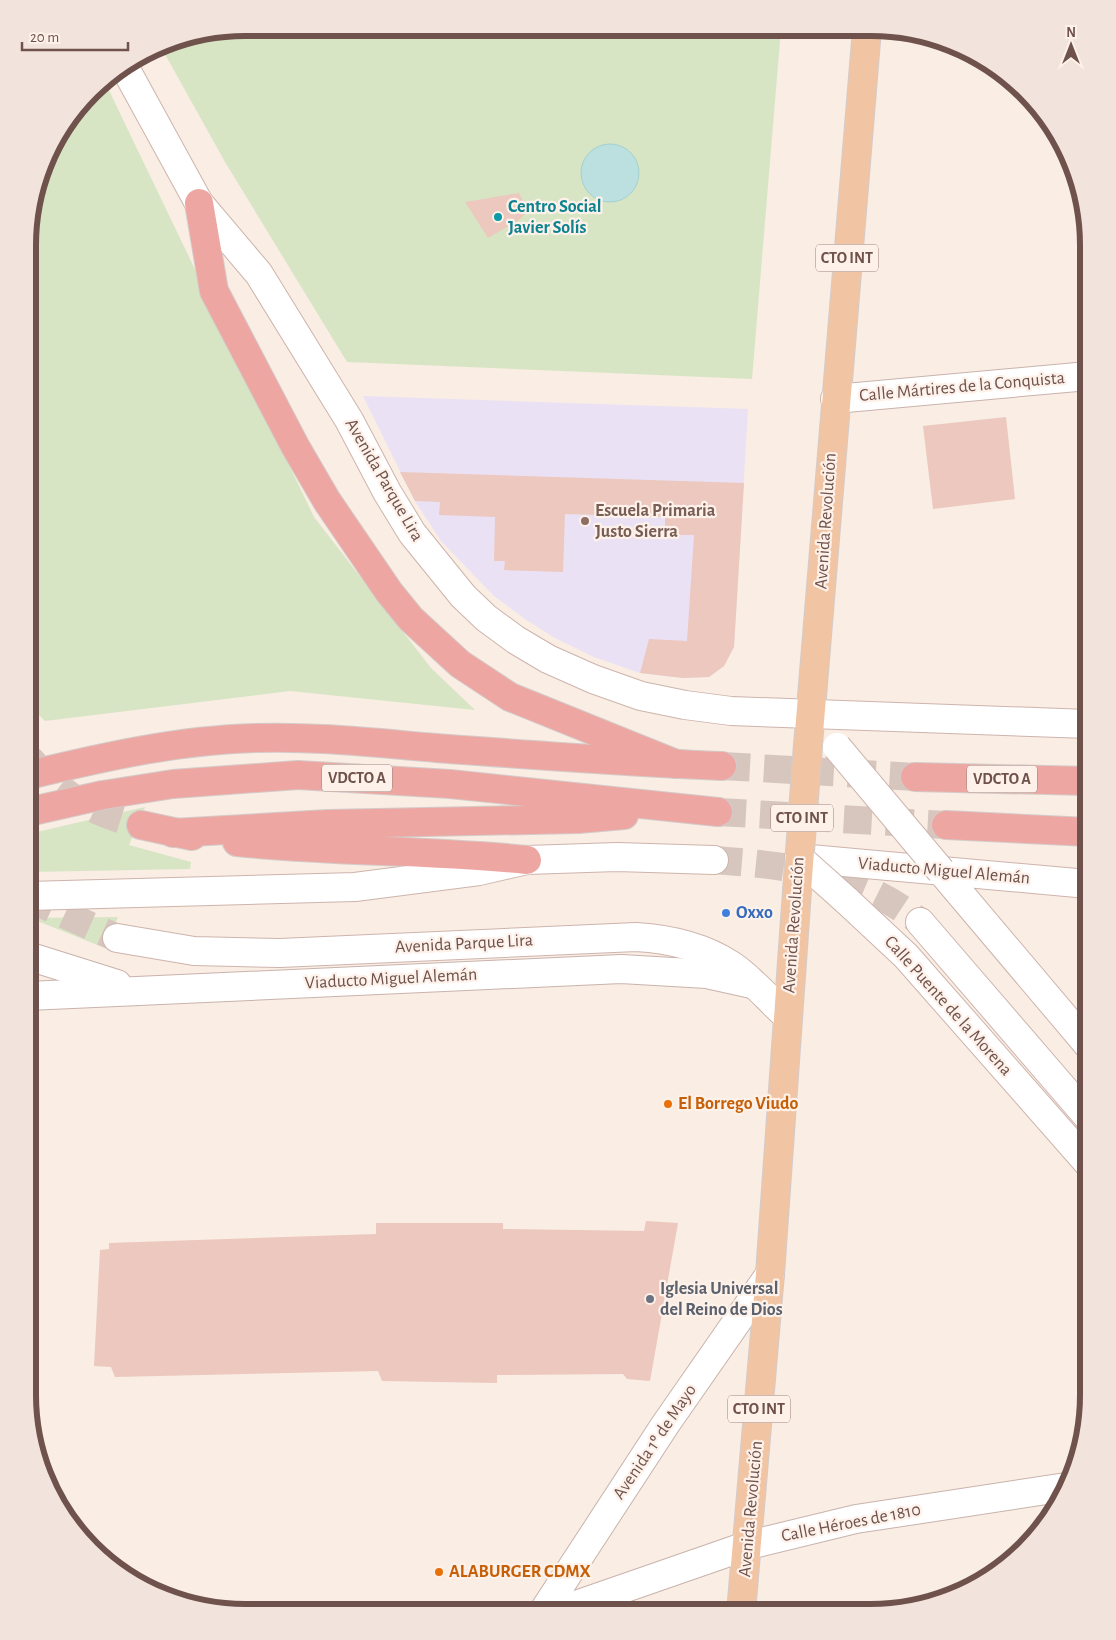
<svg xmlns="http://www.w3.org/2000/svg" width="1116" height="1640" viewBox="0 0 1116 1640" font-family="'Alegreya Sans',sans-serif">
  <style>
    .education { fill: #eae1f5 }
    .green { fill: #d8e5c4 }
    .water { fill: #bbe0df; stroke: #a2d1cf }
    .building { fill: #ecc8be }
    .lines { fill: none; stroke-linecap: round; stroke-linejoin: round }
    .secondary-tunnel { stroke: #d6c6be; stroke-width: 28; stroke-dasharray: 28 14; stroke-linecap: butt }
    .motorway-tunnel { stroke: #d6c6be; stroke-width: 28; stroke-dasharray: 28 14; stroke-linecap: butt }
    .minor-casing { stroke: #c9b3ac; stroke-width: 30 }
    .tertiary-casing { stroke: #c9b3ac; stroke-width: 30 }
    .secondary-casing { stroke: #ceb4ac; stroke-width: 30 }
    .primary-casing { stroke: #d4cbc9; stroke-width: 30 }
    .motorway-casing { stroke: #d4cbc9; stroke-width: 30 }
    .minor { stroke: #fff; stroke-width: 28 }
    .tertiary { stroke: #fff; stroke-width: 28 }
    .secondary { stroke: #fff; stroke-width: 28 }
    .primary { stroke: #f1c5a3; stroke-width: 28 }
    .motorway { stroke: #eda6a1; stroke-width: 28 }
    .secondary-bridge-casing { stroke: #ceb4ac; stroke-width: 30; stroke-linecap: butt }
    .primary-bridge-casing { stroke: #d4cbc9; stroke-width: 30; stroke-linecap: butt }
    .secondary-bridge { stroke: #fff; stroke-width: 28 }
    .primary-bridge { stroke: #f1c5a3; stroke-width: 28 }
    .culture-dot { fill: #0f9aa8; stroke: #fdf1e9; stroke-width: 2 }
    .education-dot { fill: #8d6e63; stroke: #fdf1e9; stroke-width: 2 }
    .shop-dot { fill: #3f7fe0; stroke: #fdf1e9; stroke-width: 2 }
    .food-dot { fill: #e8710a; stroke: #fdf1e9; stroke-width: 2 }
    .worship-dot { fill: #6b7280; stroke: #fdf1e9; stroke-width: 2 }
    .labels { text-anchor: middle; dominant-baseline: central; stroke-width: 4.5; stroke-linejoin: round; paint-order: stroke }
    .shield { fill: #fdf1e9; stroke: #9a827b; stroke-width: 1 }
    .shield-label { font-size: 16px; font-weight: bold; fill: #6f524c }
    .culture-label { font-size: 18px; font-weight: bold; fill: #0d838f; stroke: #fdf1e9; text-anchor: start }
    .street-label { font-size: 18px; fill: #6f524c; stroke: #fdf1e9 }
    .education-label { font-size: 18px; font-weight: bold; fill: #785e54; stroke: #fdf1e9; text-anchor: start }
    .shop-label { font-size: 18px; font-weight: bold; fill: #366cbe; stroke: #fdf1e9; text-anchor: start }
    .food-label { font-size: 18px; font-weight: bold; fill: #c56008; stroke: #fdf1e9; text-anchor: start }
    .worship-label { font-size: 18px; font-weight: bold; fill: #5b616d; stroke: #fdf1e9; text-anchor: start }
    .rim { fill: none; stroke: #6f524c; stroke-width: 6 }
  </style>
  <rect width="100%" height="100%" fill="#f9ede4"/>
  <!-- education -->
  <path class="education" d="M363,396l385,13 -14,238 -10,19 -15,11 -26,1 -43,-5 -46,-16 -39,-19 -30,-19 -32,-24 -52,-54 -26,-40z"/>
  <!-- green -->
  <g class="green">
    <path d="M245,28l536,1 -29,350 -405,-17 -122,-200 -64,-115 14,-8z"/>
    <path d="M104,80l210,437 117,151 44,42 -185,-19 -245,30 -16,-16v-489l27,-80z"/>
    <path d="M145,807l-16,38 62,17 -1,7 -162,3v-38z"/>
    <path d="M118,917l-13,31 -75,-30z"/>
  </g>
  <!-- water -->
  <circle class="water" cx="610" cy="173" r="29"/>
  <!-- building -->
  <g class="building">
    <path d="M519,193l9,18 -9,9 -31,18 -23,-36z"/>
    <path d="M1006,417l9,82 -82,10 -10,-83z"/>
    <path d="M400,472l344,11 -10,164 -10,19 -15,11 -26,1 -43,-5 9,-34 38,2 7,-106h-29v-18l-100,-3 -2,58 -59,-2 1,-9h-11l1,-44 -56,-2 1,-13 -25,-1z"/>
    <path d="M646,1221l32,2 -28,158 -23,-2 -4,-5 -126,1v8l-115,-2 -4,-10 -263,6 -4,-10 -17,-1 6,-116 9,-1v-6l267,-9v-11h127v6l141,2z"/>
  </g>
  <g class="lines">
    <!-- secondary-tunnel -->
    <g class="secondary-tunnel">
      <path d="M714,860c77,6 143,12 206,62"/>
      <path d="M28,894l18,12 71,32"/>
    </g>
    <!-- motorway-tunnel -->
    <g class="motorway-tunnel">
      <path d="M29,758c32,38 64,55 112,67"/>
      <path d="M722,766l193,11"/>
      <path d="M718,812l228,13"/>
    </g>
    <!-- minor casing -->
    <g class="minor-casing">
      <g id="minor">
        <path d="M835,399l253,-23"/>
        <path d="M543,1612l122,-187 105,-151"/>
        <path d="M556,1612l193,-67 107,-26 210,-32"/>
      </g>
    </g>
    <!-- tertiary casing -->
    <g class="tertiary-casing">
      <g id="tertiary">
        <path d="M28,956l89,28"/>
        <path d="M28,996l593,-27 86,5 45,10"/>
      </g>
    </g>
    <!-- secondary casing -->
    <g class="secondary-casing">
      <g id="secondary">
        <path d="M125,68l74,135 60,71 90,146 38,72 25,41 51,63 23,22 30,22 32,19 45,20 48,17 44,9 46,6 357,13"/>
        <path d="M799,858l289,26"/>
        <path d="M941,871l147,174"/>
        <path d="M28,896l327,-9 124,-16 48,-11 90,-3 97,3"/>
        <path d="M846,900l60,56 182,207"/>
        <path d="M920,922l168,195"/>
        <path d="M117,938l77,13 86,2 356,-16c33,2 66,9 95,28 19,12 39,36 57,52"/>
      </g>
    </g>
    <!-- primary casing -->
    <g class="primary-casing">
      <g id="primary">
        <path d="M808,745l59,-716"/>
        <path d="M741,1612l29,-338 27,-383"/>
      </g>
    </g>
    <!-- motorway casing -->
    <g class="motorway-casing">
      <g id="motorway">
        <path d="M199,203l15,88 81,155 32,55 62,91 22,27 49,45 50,33 166,67"/>
        <path d="M29,775c74,-18 150,-35 226,-37 61,-2 121,5 181,10 95,7 190,14 286,18"/>
        <path d="M915,777l173,4"/>
        <path d="M28,812l75,-17 70,-11 125,-9 152,9 268,28"/>
        <path d="M141,825l51,11"/>
        <path d="M946,825l142,7"/>
        <path d="M173,833l155,-9 250,-5 46,-4"/>
        <path d="M237,842c96,10 193,8 290,18"/>
      </g>
    </g>
    <!-- minor -->
    <use href="#minor" class="minor"/>
    <!-- tertiary -->
    <use href="#tertiary" class="tertiary"/>
    <!-- secondary -->
    <use href="#secondary" class="secondary"/>
    <!-- primary -->
    <use href="#primary" class="primary"/>
    <!-- motorway -->
    <use href="#motorway" class="motorway"/>
    <!-- secondary-bridge casing -->
    <g class="secondary-bridge-casing">
      <g id="secondary-bridge">
        <path d="M837,747l104,124"/>
        <path d="M799,858l47,42"/>
      </g>
    </g>
    <!-- primary-bridge casing -->
    <g class="primary-bridge-casing">
      <path id="primary-bridge" d="M797,891l11,-146"/>
    </g>
    <!-- secondary-bridge -->
    <use href="#secondary-bridge" class="secondary-bridge"/>
    <!-- primary-bridge -->
    <use href="#primary-bridge" class="primary-bridge"/>
  </g>
  <!-- markers -->
  <circle class="culture-dot" cx="498" cy="217" r="5"/>
  <circle class="education-dot" cx="585" cy="521" r="5"/>
  <circle class="shop-dot" cx="726" cy="913" r="5"/>
  <g class="food-dot">
    <circle cx="668" cy="1104" r="5"/>
    <circle cx="439" cy="1572" r="5"/>
  </g>
  <circle class="worship-dot" cx="650" cy="1299" r="5"/>
  <g class="labels">
    <!-- shield labels -->
    <g class="shield">
      <rect x="816" y="244.5" width="62" height="27" rx="4"/>
      <rect x="322" y="764.5" width="70" height="27" rx="4"/>
      <rect x="967" y="765.5" width="70" height="27" rx="4"/>
      <rect x="771" y="804.5" width="62" height="27" rx="4"/>
      <rect x="728" y="1395.5" width="62" height="27" rx="4"/>
    </g>
    <g class="shield-label">
      <text x="847" y="258">CTO INT</text>
      <text x="357" y="778">VDCTO A</text>
      <text x="1002" y="779">VDCTO A</text>
      <text x="802" y="818">CTO INT</text>
      <text x="759" y="1409">CTO INT</text>
    </g>
    <!-- culture labels -->
    <g class="culture-label">
      <text x="508" y="207">Centro Social<tspan x="508" dy="21">Javier Solís</tspan></text>
    </g>
    <!-- street labels -->
    <g class="street-label">
      <text transform="translate(962 387) rotate(-5)">Calle Mártires de la Conquista</text>
      <text transform="translate(384 480) rotate(60)">Avenida Parque Lira</text>
      <text transform="translate(826 521) rotate(-86)">Avenida Revolución</text>
      <text transform="translate(944 871) rotate(5)">Viaducto Miguel Alemán</text>
      <text transform="translate(794 925) rotate(-86)">Avenida Revolución</text>
      <text transform="translate(464 944) rotate(-3)">Avenida Parque Lira</text>
      <text transform="translate(391 979) rotate(-3)">Viaducto Miguel Alemán</text>
      <text transform="translate(948 1006) rotate(48)">Calle Puente de la Morena</text>
      <text transform="translate(655 1442) rotate(-56)">Avenida 1º de Mayo</text>
      <text transform="translate(751 1509) rotate(-85)">Avenida Revolución</text>
      <text transform="translate(851 1523) rotate(-11)">Calle Héroes de 1810</text>
    </g>
    <!-- education labels -->
    <g class="education-label">
      <text x="595" y="511">Escuela Primaria<tspan x="595" dy="21">Justo Sierra</tspan></text>
    </g>
    <!-- shop labels -->
    <g class="shop-label">
      <text x="736" y="913">Oxxo</text>
    </g>
    <!-- food labels -->
    <g class="food-label">
      <text x="678" y="1104">El Borrego Viudo</text>
      <text x="449" y="1572">ALABURGER CDMX</text>
    </g>
    <!-- worship labels -->
    <g class="worship-label">
      <text x="660" y="1289">Iglesia Universal<tspan x="660" dy="21">del Reino de Dios</tspan></text>
    </g>
  </g>
  <!-- crop -->
  <path d="M0 0H1116V1640H0ZM245 36H871A209 209 0 0 1 1080 245V1395A209 209 0 0 1 871 1604H245A209 209 0 0 1 36 1395V245A209 209 0 0 1 245 36Z" fill="#f2e4dc" fill-rule="evenodd"/>
  <path class="rim" d="M245 36H871A209 209 0 0 1 1080 245V1395A209 209 0 0 1 871 1604H245A209 209 0 0 1 36 1395V245A209 209 0 0 1 245 36Z"/>
  <!-- north arrow -->
  <g transform="translate(1071 45)" stroke="#fdf1e9" stroke-width="4" paint-order="stroke">
  <path d="M0-4L9 19L0 12L-9 19Z" fill="#6f524c"/>
  <text y="-8" font-size="14" font-weight="bold" text-anchor="middle" fill="#6f524c">N</text>
  </g>
  <!-- scale -->
  <path d="M22 42v8h106v-8" fill="none" stroke="#6f524c" stroke-width="2.5"/>
  <text x="30" y="42" font-size="15" fill="#6f524c" stroke="#fdf1e9" stroke-width="4" paint-order="stroke">20 m</text>
</svg>
